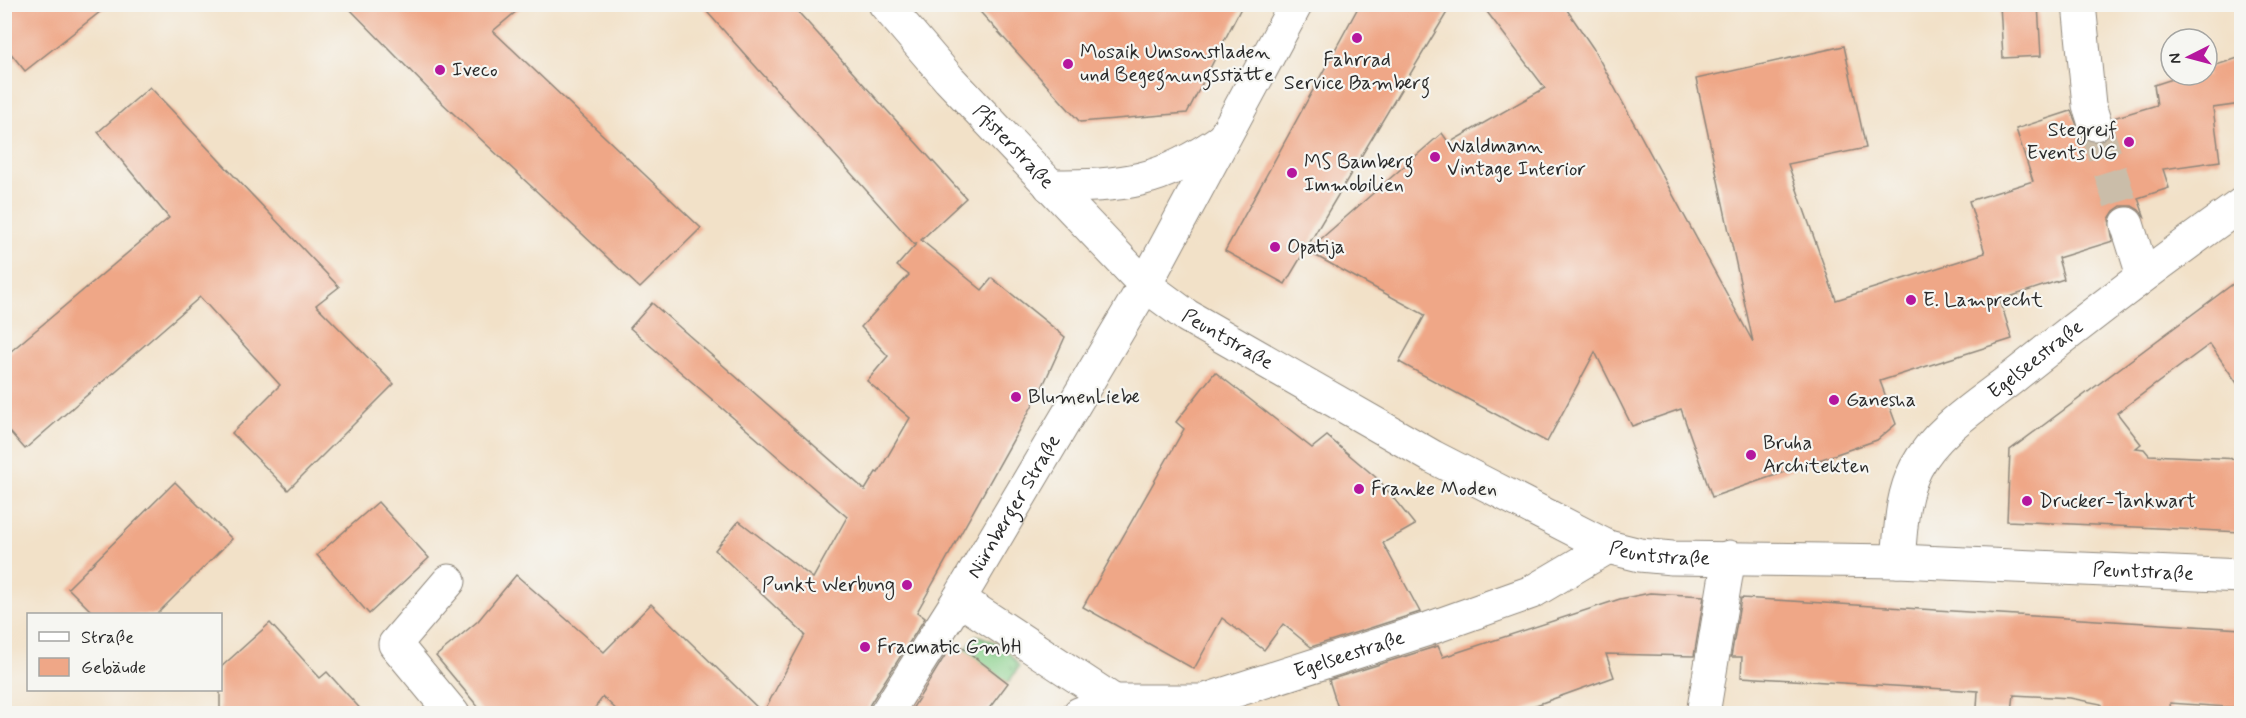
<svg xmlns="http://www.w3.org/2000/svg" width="2246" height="718" viewBox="0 0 2246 718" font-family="Mynerve,sans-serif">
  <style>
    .grass { fill: url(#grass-tufts); stroke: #5a7e5b; stroke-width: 1.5 }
    .building { fill: #efa787 }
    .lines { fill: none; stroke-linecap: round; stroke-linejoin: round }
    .minor-tunnel { stroke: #cabda9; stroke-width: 33; stroke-dasharray: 33 16; stroke-linecap: butt }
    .minor-casing { stroke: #8e867a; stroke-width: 35 }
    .minor { stroke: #fff; stroke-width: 33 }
    .poi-dot { fill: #b5179e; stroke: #f6f6f2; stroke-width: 2 }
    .labels { text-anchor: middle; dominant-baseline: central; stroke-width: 4.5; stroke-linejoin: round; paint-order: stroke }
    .poi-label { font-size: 20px; fill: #2b2b2b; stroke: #f6f6f2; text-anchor: start }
    .street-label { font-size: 20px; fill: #2b2b2b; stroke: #f6f6f2 }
  </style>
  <defs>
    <pattern id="grass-tufts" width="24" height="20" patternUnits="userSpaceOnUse" patternTransform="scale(1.5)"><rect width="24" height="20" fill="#88d08b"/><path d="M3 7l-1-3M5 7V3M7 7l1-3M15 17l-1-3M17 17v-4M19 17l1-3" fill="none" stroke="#6fa972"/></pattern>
  </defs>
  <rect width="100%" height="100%" fill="#f6f6f2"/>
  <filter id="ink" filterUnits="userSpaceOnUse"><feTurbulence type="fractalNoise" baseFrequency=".0167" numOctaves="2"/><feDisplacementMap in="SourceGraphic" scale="12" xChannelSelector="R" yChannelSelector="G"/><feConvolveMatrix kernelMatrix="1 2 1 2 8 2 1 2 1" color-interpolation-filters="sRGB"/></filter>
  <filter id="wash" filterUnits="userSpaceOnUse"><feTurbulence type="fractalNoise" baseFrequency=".008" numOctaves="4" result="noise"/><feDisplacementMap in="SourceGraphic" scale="24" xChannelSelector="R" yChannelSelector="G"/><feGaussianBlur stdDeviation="1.35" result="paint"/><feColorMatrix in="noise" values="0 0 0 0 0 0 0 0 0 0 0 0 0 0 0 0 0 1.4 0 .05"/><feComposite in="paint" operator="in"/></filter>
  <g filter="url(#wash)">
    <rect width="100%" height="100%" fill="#f2e1c8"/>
    <!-- grass -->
    <path class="grass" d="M976,635c17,4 36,17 43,32l-11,16 -43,-33z"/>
    <g id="blocks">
      <!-- building -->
      <g class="building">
        <path d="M4,4h106l-85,67 -21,-26z"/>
        <path d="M345,4h180l-32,27 208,197 -61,60 -200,-187z"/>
        <path d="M700,4h91l175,194 -45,42 61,50 10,-12 73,59 -24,53 -124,222 8,6 -55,86 -3,10h-246l-18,-17 -13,17h-106l-48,-58 42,-35 38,-46 88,77 47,-48 112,109 42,-78 -90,-85 24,-29 74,57 34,-61 -217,-189 22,-25 213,187 11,-18 2,1 32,-55 -43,-37 21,-25 -27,-29 48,-52 -12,-9 20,-23 -2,2z"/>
        <path d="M973,4h270l-56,109 -107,9z"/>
        <path d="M1360,4h92l-167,280 -60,-33z"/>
        <path d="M1481,4h82l30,44 160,294 -57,-263 148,-33 22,102 -78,16 48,136 149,-47 -16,-52 64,-20 -17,-52 55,-18 11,26 10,5h9l7,-5 5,-8v-11l44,-13 -3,-20 31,-10h22v-7l34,-11v47l-28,4 7,53 -57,8 6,19 -31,10 7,20 -6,-8 -7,-4h-11l-7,5 -5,8 4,22 -55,17 6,21 -64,21 12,39 -132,42 16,43 -19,16 -165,57 -31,-88 -49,17 -37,-74 -48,90 -148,-80 26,-47 -118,-64 135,-118 7,10 96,-55z"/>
        <path d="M2000,4h38l3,52 -38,2z"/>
        <path d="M150,87l189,200 -23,18 78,79 -106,106 -56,-57 48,-48 -80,-88 -175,152 -21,-24v-68l165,-139 -71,-86z"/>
        <path d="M2241,278v111l-31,-45 -93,69 24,31 -5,4 8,1 5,6 92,4v73l-234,-11 3,-71z"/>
        <path d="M1215,372l97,76 15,-12 52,44 36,45 -32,18 37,69 -109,35 -28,-23 -19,26 -42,-32 -28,51 -111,-62 101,-178 -8,-7z"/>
        <path d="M175,482l57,57 -76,76h-61l-27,-27z"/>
        <path d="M378,502l51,56 -60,56 -52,-59z"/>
        <path d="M1650,593l54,3 -10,60 -88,-2 8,23 -103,37h-163l-11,-9 -8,-25 109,-34 5,11 177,-58z"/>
        <path d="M1741,598l500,31v79l-71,-5 1,11h-70v-10l-31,-6 -56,-3 -2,16 -35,-3 1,-17 -237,-14 1,-20h-11z"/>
        <path d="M270,623l50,55 7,-6 38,42h-145v-46z"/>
        <path d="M954,641l54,42 -23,31h-76z"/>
      </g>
    </g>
  </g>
  <g filter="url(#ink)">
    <use href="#blocks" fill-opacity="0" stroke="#8e867a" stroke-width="1.5"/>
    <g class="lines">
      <!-- minor-tunnel -->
      <path class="minor-tunnel" d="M2095,124l32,100"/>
      <!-- minor casing -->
      <g class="minor-casing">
        <g id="minor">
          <path id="s1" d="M885,4l64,75 196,206 42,31 246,141 175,90 32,8 32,3 226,3 344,15"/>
          <path d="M2079,4l10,101 6,19"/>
          <path d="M1050,186c74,0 110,-3 173,-47"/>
          <path d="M2127,224l16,51"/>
          <path id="s2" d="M1898,561c3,-32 3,-64 18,-93 20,-38 63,-64 96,-90 75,-60 151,-118 230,-174"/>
          <path d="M449,581l-54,63 58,70"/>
          <path d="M959,599l155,102"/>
          <path id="s3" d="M886,714l73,-115 186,-314 151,-281"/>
          <path id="s4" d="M1079,714l35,-13h89l225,-72 104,-37 76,-45"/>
          <path d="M1703,714l26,-157"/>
        </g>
      </g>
      <!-- minor -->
      <use href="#minor" class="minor"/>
    </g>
  </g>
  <!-- markers -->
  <g class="poi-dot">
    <circle cx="1357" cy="38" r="6"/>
    <circle cx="1068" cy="64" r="6"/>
    <circle cx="440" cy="70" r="6"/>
    <circle cx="2129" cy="142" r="6"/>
    <circle cx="1435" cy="157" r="6"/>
    <circle cx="1292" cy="173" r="6"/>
    <circle cx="1275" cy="247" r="6"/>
    <circle cx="1911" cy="300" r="6"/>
    <circle cx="1016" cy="397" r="6"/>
    <circle cx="1834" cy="400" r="6"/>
    <circle cx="1751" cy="455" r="6"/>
    <circle cx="1359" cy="489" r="6"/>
    <circle cx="2027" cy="501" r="6"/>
    <circle cx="907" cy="585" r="6"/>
    <circle cx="865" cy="647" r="6"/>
  </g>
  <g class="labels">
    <!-- poi labels -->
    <g class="poi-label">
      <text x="1080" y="52">Mosaik Umsonstladen<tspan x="1080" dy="23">und Begegnungsstätte</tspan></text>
      <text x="1357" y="60" text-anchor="middle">Fahrrad<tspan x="1357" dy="23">Service Bamberg</tspan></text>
      <text x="452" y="70">Iveco</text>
      <text x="2117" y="130" text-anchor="end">Stegreif<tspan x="2117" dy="23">Events UG</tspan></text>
      <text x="1447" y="146">Waldmann<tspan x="1447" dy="23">Vintage Interior</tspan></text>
      <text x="1304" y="162">MS Bamberg<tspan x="1304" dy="23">Immobilien</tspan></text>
      <text x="1287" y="247">Opatija</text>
      <text x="1923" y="300">E. Lamprecht</text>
      <text x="1028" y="397">BlumenLiebe</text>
      <text x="1846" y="400">Ganesha</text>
      <text x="1763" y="443">Bruha<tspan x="1763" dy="23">Architekten</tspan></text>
      <text x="1371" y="489">Franke Moden</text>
      <text x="2039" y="501">Drucker-Tankwart</text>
      <text x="895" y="585" text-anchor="end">Punkt Werbung</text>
      <text x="877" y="647">Fracmatic GmbH</text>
    </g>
    <!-- street labels -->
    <g class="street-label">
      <text stroke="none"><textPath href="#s1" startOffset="192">Pfisterstraße</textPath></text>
      <text stroke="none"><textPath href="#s1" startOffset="482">Peuntstraße</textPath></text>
      <text stroke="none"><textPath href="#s2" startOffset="258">Egelseestraße</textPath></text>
      <text stroke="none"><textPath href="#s3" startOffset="244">Nürnberger Straße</textPath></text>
      <text stroke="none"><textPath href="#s1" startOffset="968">Peuntstraße</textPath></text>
      <text stroke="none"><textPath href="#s1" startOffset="1452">Peuntstraße</textPath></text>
      <text stroke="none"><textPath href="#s4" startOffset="280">Egelseestraße</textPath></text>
    </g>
  </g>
  <!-- margin -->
  <rect width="2246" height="718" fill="none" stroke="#f6f6f2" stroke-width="24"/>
  <!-- legend -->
  <rect x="27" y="613" width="195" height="78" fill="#f6f6f2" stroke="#a5a5a2" stroke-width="1.5"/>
  <rect x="39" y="632" width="30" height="9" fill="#ffffff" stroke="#a5a5a2" stroke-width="1.5"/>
  <text x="81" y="643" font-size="18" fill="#2b2b2b">Straße</text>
  <rect x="39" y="658" width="30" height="18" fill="#efa787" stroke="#a5a5a2" stroke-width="1.5"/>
  <text x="81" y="673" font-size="18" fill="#2b2b2b">Gebäude</text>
  <!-- north arrow -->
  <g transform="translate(2189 57) rotate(264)"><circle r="28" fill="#f6f6f2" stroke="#a5a5a2" stroke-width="1.5"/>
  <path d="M0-4.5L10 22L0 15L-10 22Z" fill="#b5179e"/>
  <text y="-9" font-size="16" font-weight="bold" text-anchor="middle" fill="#2b2b2b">N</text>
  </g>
</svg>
